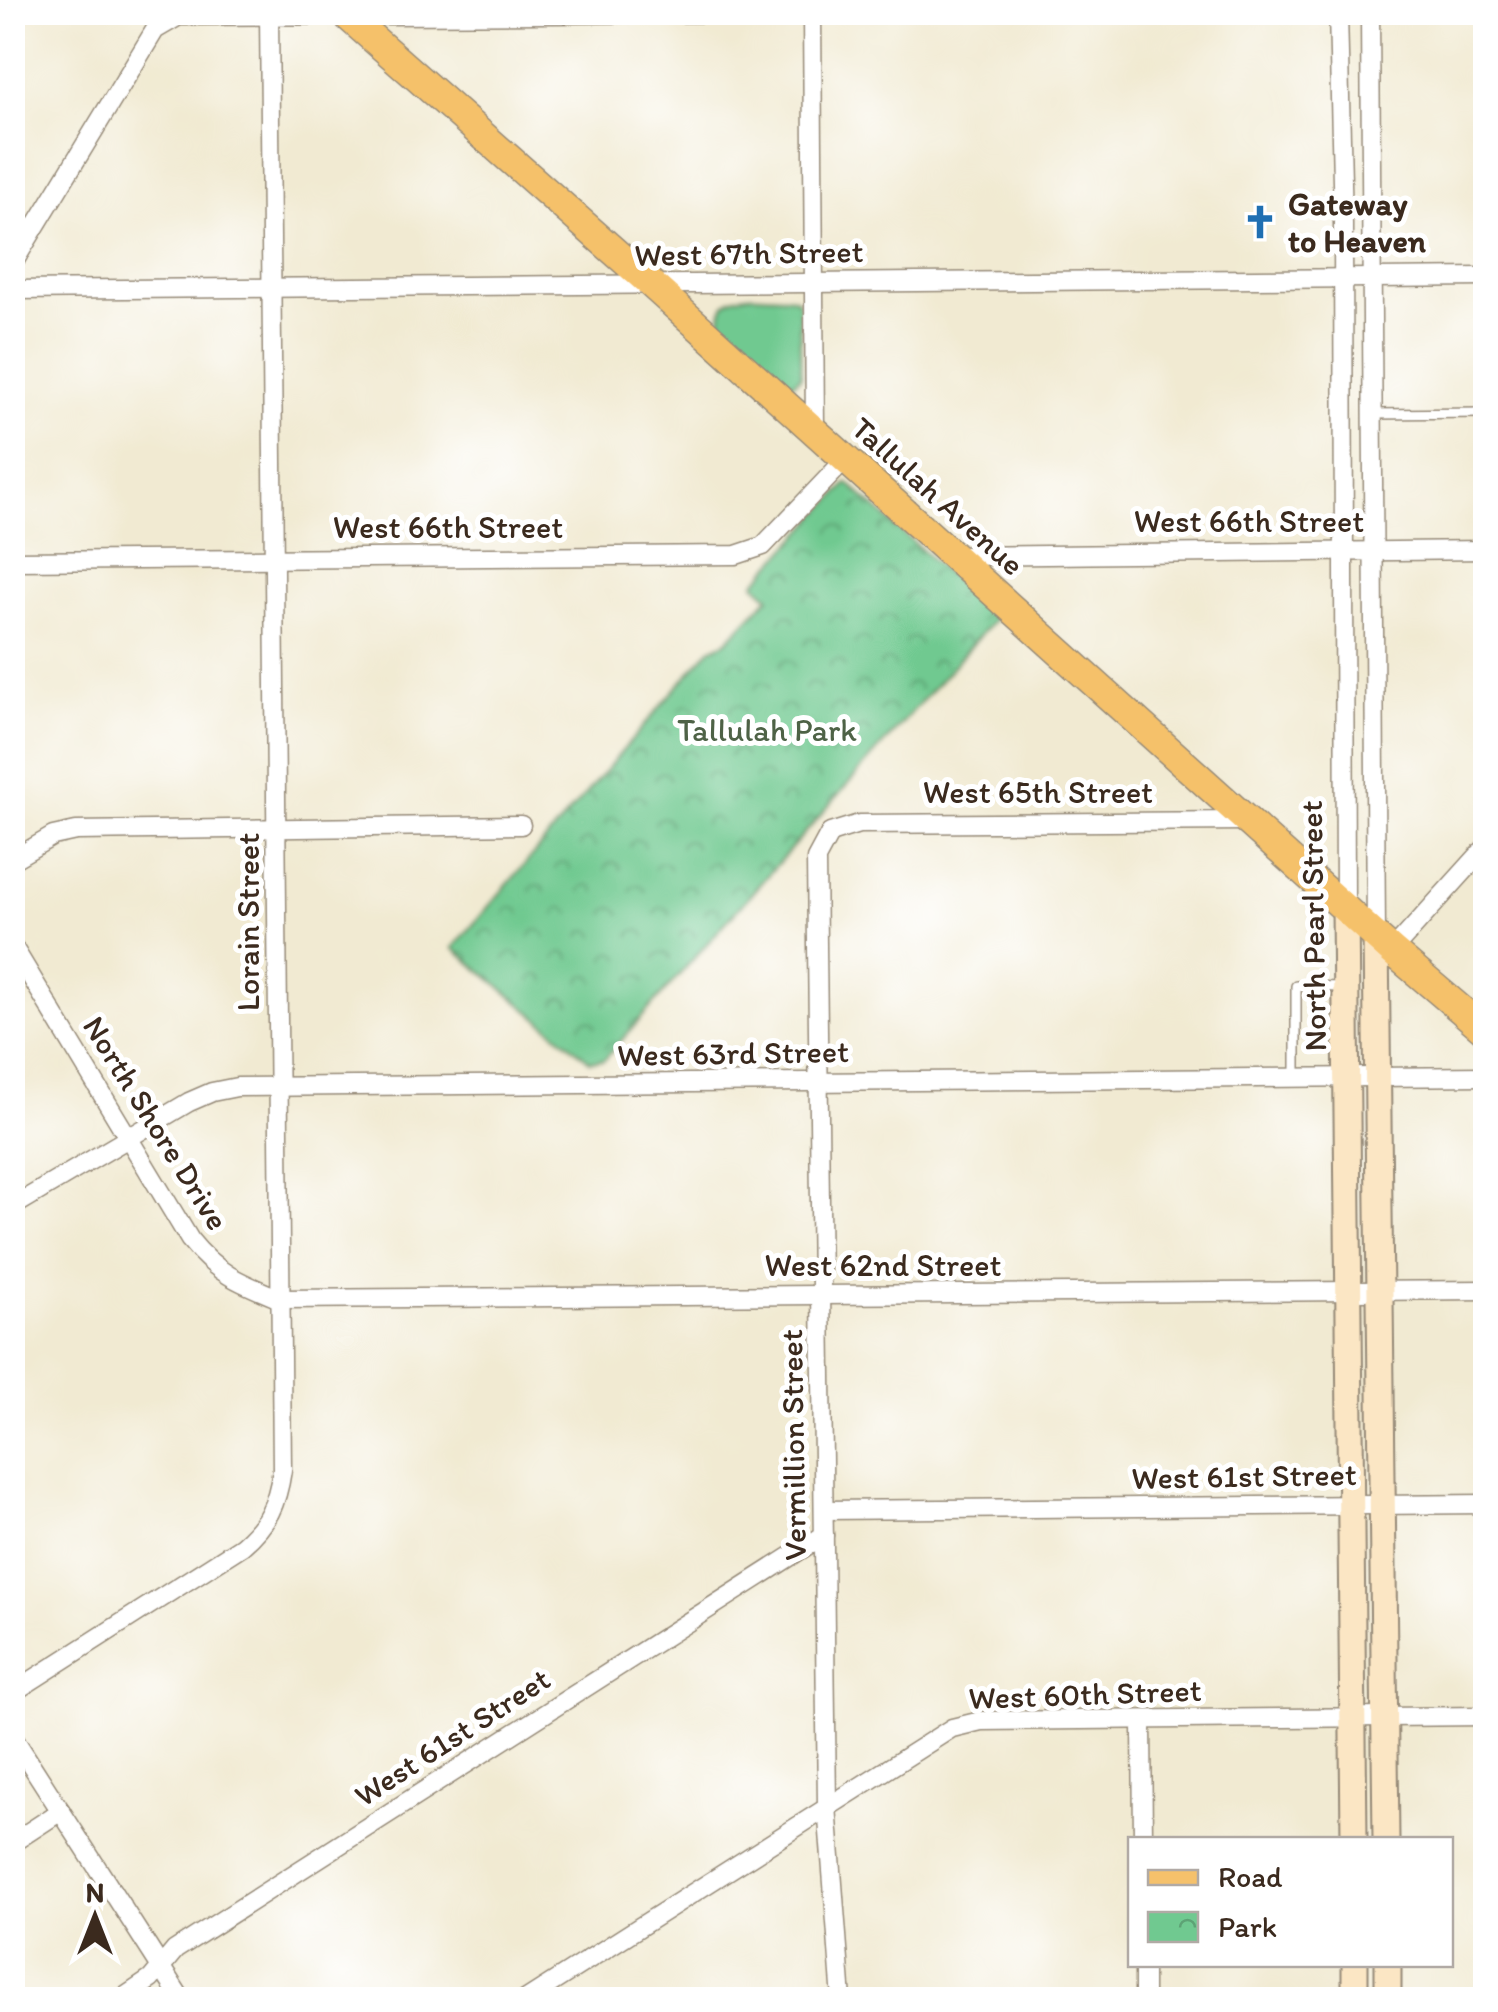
<svg xmlns="http://www.w3.org/2000/svg" width="1498" height="2012" viewBox="0 0 1498 2012" font-family="Itim,sans-serif">
  <style>
    .green { fill: #70c990; stroke: #567a57; stroke-width: 2.5 }
    .park { fill: url(#park-crowns); stroke: #567a57; stroke-width: 2.5 }
    .lines { fill: none; stroke-linecap: round; stroke-linejoin: round }
    .lane-casing { stroke: #968a78; stroke-width: 12 }
    .street-casing { stroke: #968a78; stroke-width: 21 }
    .secondary-casing { stroke: #968a78; stroke-width: 29 }
    .primary-casing { stroke: #968a78; stroke-width: 31 }
    .lane { stroke: #fff; stroke-width: 9 }
    .street { stroke: #fff; stroke-width: 18 }
    .secondary { stroke: #fbe6c4; stroke-width: 25 }
    .primary { stroke: #f5c16b; stroke-width: 28 }
    .labels { text-anchor: middle; dominant-baseline: central; stroke-width: 10; stroke-linejoin: round; paint-order: stroke }
    .poi-label { font-size: 32px; font-weight: bold; fill: #3b2a1e; stroke: #fff; text-anchor: start }
    .street-label { font-size: 32px; fill: #3b2a1e; stroke: #fff }
    .park-label { font-size: 32px; fill: #4e6246; stroke: #fff }
  </style>
  <defs>
    <pattern id="park-crowns" width="20" height="18" patternUnits="userSpaceOnUse" patternTransform="scale(2.5)"><rect width="20" height="18" fill="#70c990"/><path d="M2 6a3 3 0 1 1 6 0M12 15a3 3 0 1 1 6 0" fill="none" stroke="#5da375"/></pattern>
  </defs>
  <rect width="100%" height="100%" fill="#fff"/>
  <filter id="ink" filterUnits="userSpaceOnUse"><feTurbulence type="fractalNoise" baseFrequency=".01" numOctaves="2"/><feDisplacementMap in="SourceGraphic" scale="20" xChannelSelector="R" yChannelSelector="G"/><feConvolveMatrix kernelMatrix="1 2 1 2 8 2 1 2 1" color-interpolation-filters="sRGB"/></filter>
  <filter id="wash" filterUnits="userSpaceOnUse"><feTurbulence type="fractalNoise" baseFrequency=".0048" numOctaves="4" result="noise"/><feDisplacementMap in="SourceGraphic" scale="40" xChannelSelector="R" yChannelSelector="G"/><feGaussianBlur stdDeviation="2.25" result="paint"/><feColorMatrix in="noise" values="0 0 0 0 0 0 0 0 0 0 0 0 0 0 0 0 0 1.4 0 .05"/><feComposite in="paint" operator="in"/></filter>
  <g filter="url(#wash)">
    <rect width="100%" height="100%" fill="#f1ead2"/>
    <!-- green -->
    <path class="green" d="M787,296l8,2 4,5 2,73 -7,7h-11l-61,-55c-8,-43 36,-32 65,-32z"/>
    <!-- park -->
    <path class="park" d="M848,483l148,134 -392,443 -14,1 -137,-113 257,-299 16,-7 43,-45 -14,-14z"/>
  </g>
  <g filter="url(#ink)">
    <g class="lines">
      <!-- lane casing -->
      <g class="lane-casing">
        <g id="lane">
          <path d="M1374,414l112,-1"/>
          <path d="M1296,1078v-92l47,1"/>
        </g>
      </g>
      <!-- street casing -->
      <g class="street-casing">
        <g id="street">
          <path d="M812,12l3,419"/>
          <path d="M1338,12l5,213 2,683"/>
          <path d="M1370,12l6,924"/>
          <path d="M12,265l143,-235 24,-14 732,-4"/>
          <path d="M12,290l1474,-13"/>
          <path d="M952,556l534,-6"/>
          <path d="M12,561l724,-6 27,-9 82,-86"/>
          <path d="M12,860l41,-24 23,-5 445,-6"/>
          <path d="M12,945l178,295c27,34 51,43 90,59l1206,-9"/>
          <path d="M1392,951l94,-104"/>
          <path d="M12,1207l177,-105 23,-10 25,-5 1249,-11"/>
          <path d="M824,1510l662,-6"/>
          <path d="M12,1693l230,-147c26,-22 35,-42 40,-76l-13,-1458"/>
          <path d="M1142,1721l1,119"/>
          <path d="M12,1735l170,265"/>
          <path d="M12,1843l49,-32"/>
          <path d="M1144,1964v36"/>
          <path d="M120,2000l31,-21 24,-29 649,-415"/>
          <path d="M525,2000l427,-272 29,-7 505,-5"/>
          <path d="M842,2000l-15,-194 -11,-947 14,-26 29,-9 388,-3"/>
        </g>
      </g>
      <!-- secondary casing -->
      <g class="secondary-casing">
        <g id="secondary">
          <path d="M1345,908l9,932"/>
          <path d="M1376,936l10,904"/>
          <path d="M1355,1964v36"/>
          <path d="M1388,1964v36"/>
        </g>
      </g>
      <!-- primary casing -->
      <g class="primary-casing">
        <path id="primary" d="M343,12l307,271 742,668 94,80"/>
      </g>
      <!-- lane -->
      <use href="#lane" class="lane"/>
      <!-- street -->
      <use href="#street" class="street"/>
      <!-- secondary -->
      <use href="#secondary" class="secondary"/>
      <!-- primary -->
      <use href="#primary" class="primary"/>
    </g>
  </g>
  <!-- icons -->
  <defs>
    <g id="church-bare" transform="scale(2.7)"><path d="M-1.2-6h2.4v3.5h3.3v2.4h-3.3V6h-2.4V-.1h-3.3v-2.4h3.3Z" fill="#1f6fb2" stroke="#fff" stroke-width="2.5" paint-order="stroke"/></g>
  </defs>
  <g fill-rule="evenodd">
    <use href="#church-bare" x="1260" y="222"/>
  </g>
  <g class="labels">
    <!-- poi labels -->
    <g class="poi-label">
      <text x="1288" y="204">Gateway<tspan x="1288" dy="37">to Heaven</tspan></text>
    </g>
    <!-- street labels -->
    <g class="street-label">
      <text transform="translate(749 253) rotate(-1)">West 67th Street</text>
      <text transform="translate(938 496) rotate(42)">Tallulah Avenue</text>
      <text x="1249" y="521">West 66th Street</text>
      <text x="448" y="527">West 66th Street</text>
      <text x="1038" y="792">West 65th Street</text>
      <text transform="translate(248 922) rotate(-90)">Lorain Street</text>
      <text transform="translate(1313 926) rotate(-91)">North Pearl Street</text>
      <text transform="translate(733 1053) rotate(-1)">West 63rd Street</text>
      <text transform="translate(156 1123) rotate(58)">North Shore Drive</text>
      <text x="883" y="1265">West 62nd Street</text>
      <text transform="translate(793 1445) rotate(-91)">Vermillion Street</text>
      <text transform="translate(1244 1476) rotate(-1)">West 61st Street</text>
      <text transform="translate(1085 1694) rotate(-2)">West 60th Street</text>
      <text transform="translate(452 1737) rotate(-33)">West 61st Street</text>
    </g>
    <!-- park labels -->
    <g class="park-label">
      <text x="767" y="730">Tallulah Park</text>
    </g>
  </g>
  <!-- margin -->
  <rect width="1498" height="2012" fill="none" stroke="#fff" stroke-width="50"/>
  <!-- legend -->
  <rect x="1128" y="1837" width="325" height="130" fill="#ffffff" stroke="#b1aaa5" stroke-width="2.5"/>
  <rect x="1148" y="1870" width="50" height="15" fill="#f5c16b" stroke="#b1aaa5" stroke-width="2.5"/>
  <text x="1218" y="1887" font-size="30" fill="#3b2a1e">Road</text>
  <rect x="1148" y="1912" width="50" height="30" fill="url(#park-crowns)" stroke="#b1aaa5" stroke-width="2.5"/>
  <text x="1218" y="1937" font-size="30" fill="#3b2a1e">Park</text>
  <!-- north arrow -->
  <g transform="translate(95 1917)" stroke="#ffffff" stroke-width="8" paint-order="stroke">
  <path d="M0-8L18 38L0 25L-18 38Z" fill="#3b2a1e"/>
  <text y="-15" font-size="28" font-weight="bold" text-anchor="middle" fill="#3b2a1e">N</text>
  </g>
</svg>
